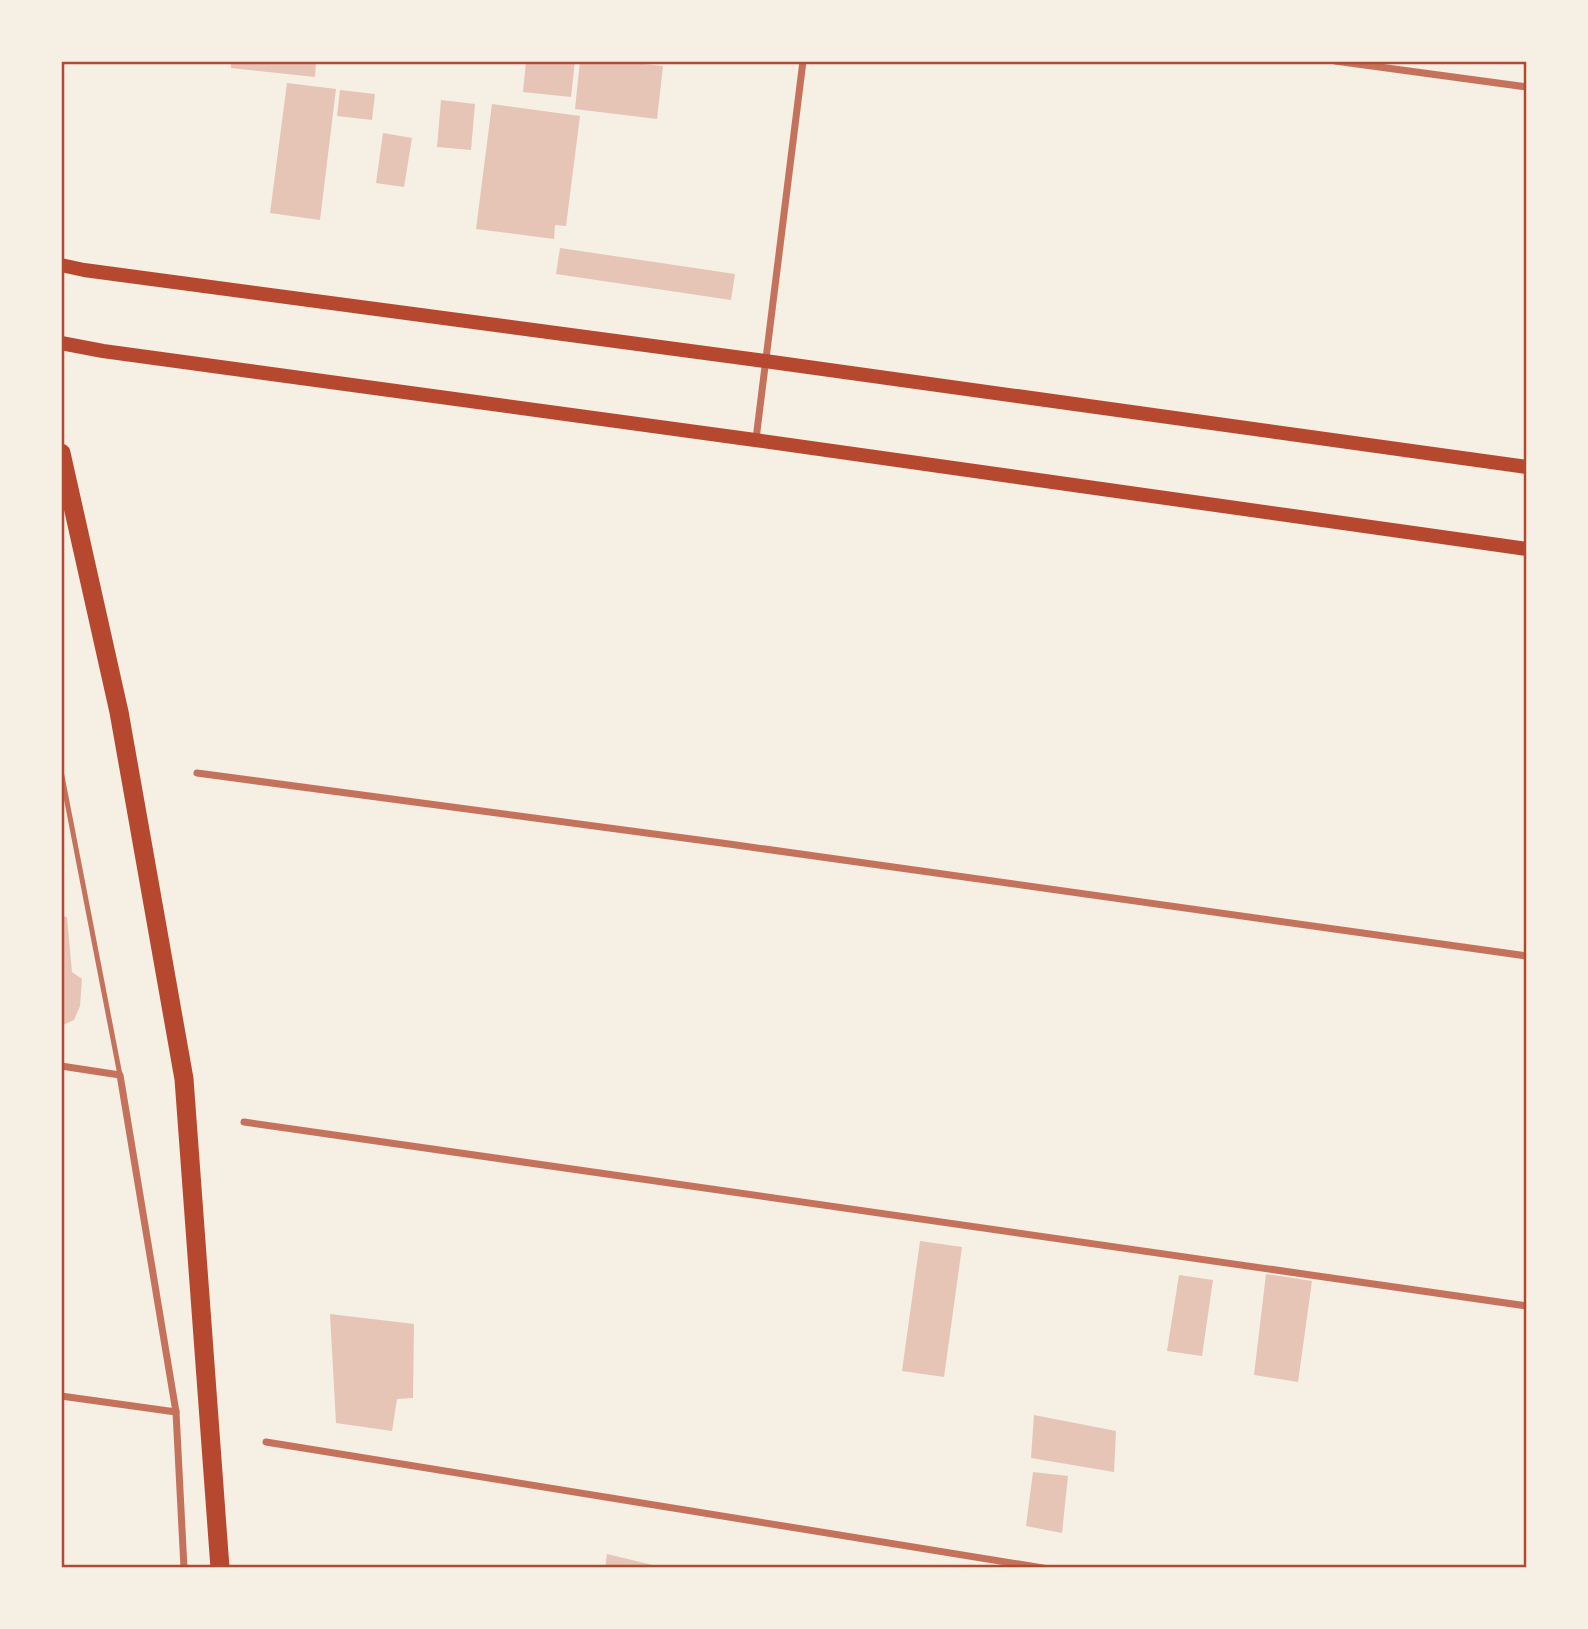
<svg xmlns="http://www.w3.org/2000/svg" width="1588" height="1629" viewBox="0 0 1588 1629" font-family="'DM Sans',sans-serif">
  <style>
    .building { fill: #e6c5b7 }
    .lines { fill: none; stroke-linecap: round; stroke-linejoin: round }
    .service { stroke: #c5725c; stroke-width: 5 }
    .minor { stroke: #c5725c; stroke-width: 7 }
    .secondary { stroke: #b5482f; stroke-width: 14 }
    .trunk { stroke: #b5482f; stroke-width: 19 }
    .neatline { fill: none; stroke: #b5482f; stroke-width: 2.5 }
  </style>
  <rect width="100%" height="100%" fill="#f6efe4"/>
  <!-- building -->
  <g class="building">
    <path d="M231,61h85l-1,16 -84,-9z"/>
    <path d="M526,61h49l-4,36 -48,-5z"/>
    <path d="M580,61h35l48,5 -6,53 -82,-10z"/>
    <path d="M287,83l49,6 -16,131 -50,-7z"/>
    <path d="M340,90l35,4 -3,26 -35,-4z"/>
    <path d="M441,100l34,4 -4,46 -34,-3z"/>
    <path d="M492,104l88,12 -14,110 -11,-1 -1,14 -78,-10z"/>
    <path d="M383,133l29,5 -8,49 -28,-4z"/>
    <path d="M560,248l175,26 -4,26 -175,-26z"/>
    <path d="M61,916l6,1 5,55 10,7 -2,27 -6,14 -13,6z"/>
    <path d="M920,1241l42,6 -18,130 -42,-6z"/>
    <path d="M1266,1274l46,7 -14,101 -44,-7z"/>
    <path d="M1179,1275l34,5 -11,76 -35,-5z"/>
    <path d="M330,1314l84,10 -1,74 -16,1 -5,32 -56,-8z"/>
    <path d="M1034,1415l82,16 -2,41 -83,-14z"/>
    <path d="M1033,1472l35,4 -6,57 -36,-7z"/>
    <path d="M607,1554l54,13v1h-56z"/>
  </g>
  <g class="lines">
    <!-- service -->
    <path class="service" d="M61,771l59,304"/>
    <!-- minor -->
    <g class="minor">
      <path d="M1335,61l192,26"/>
      <path d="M756,439l47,-378"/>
      <path d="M197,773l532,71 798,112"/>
      <path d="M61,1066l59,9 56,337 8,156"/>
      <path d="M244,1122l1283,184"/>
      <path d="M61,1396l115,16"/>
      <path d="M266,1442l777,126"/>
    </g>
    <!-- secondary -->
    <g class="secondary">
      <path d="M61,265l23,5 681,91 762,106"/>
      <path d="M61,343l42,8 652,89 772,109"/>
    </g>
    <!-- trunk -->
    <path class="trunk" d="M61,453l58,259 65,367 36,489"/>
  </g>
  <!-- border -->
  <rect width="1588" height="1629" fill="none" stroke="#f6efe4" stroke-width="126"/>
  <rect x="63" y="63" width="1462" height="1503" class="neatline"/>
</svg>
